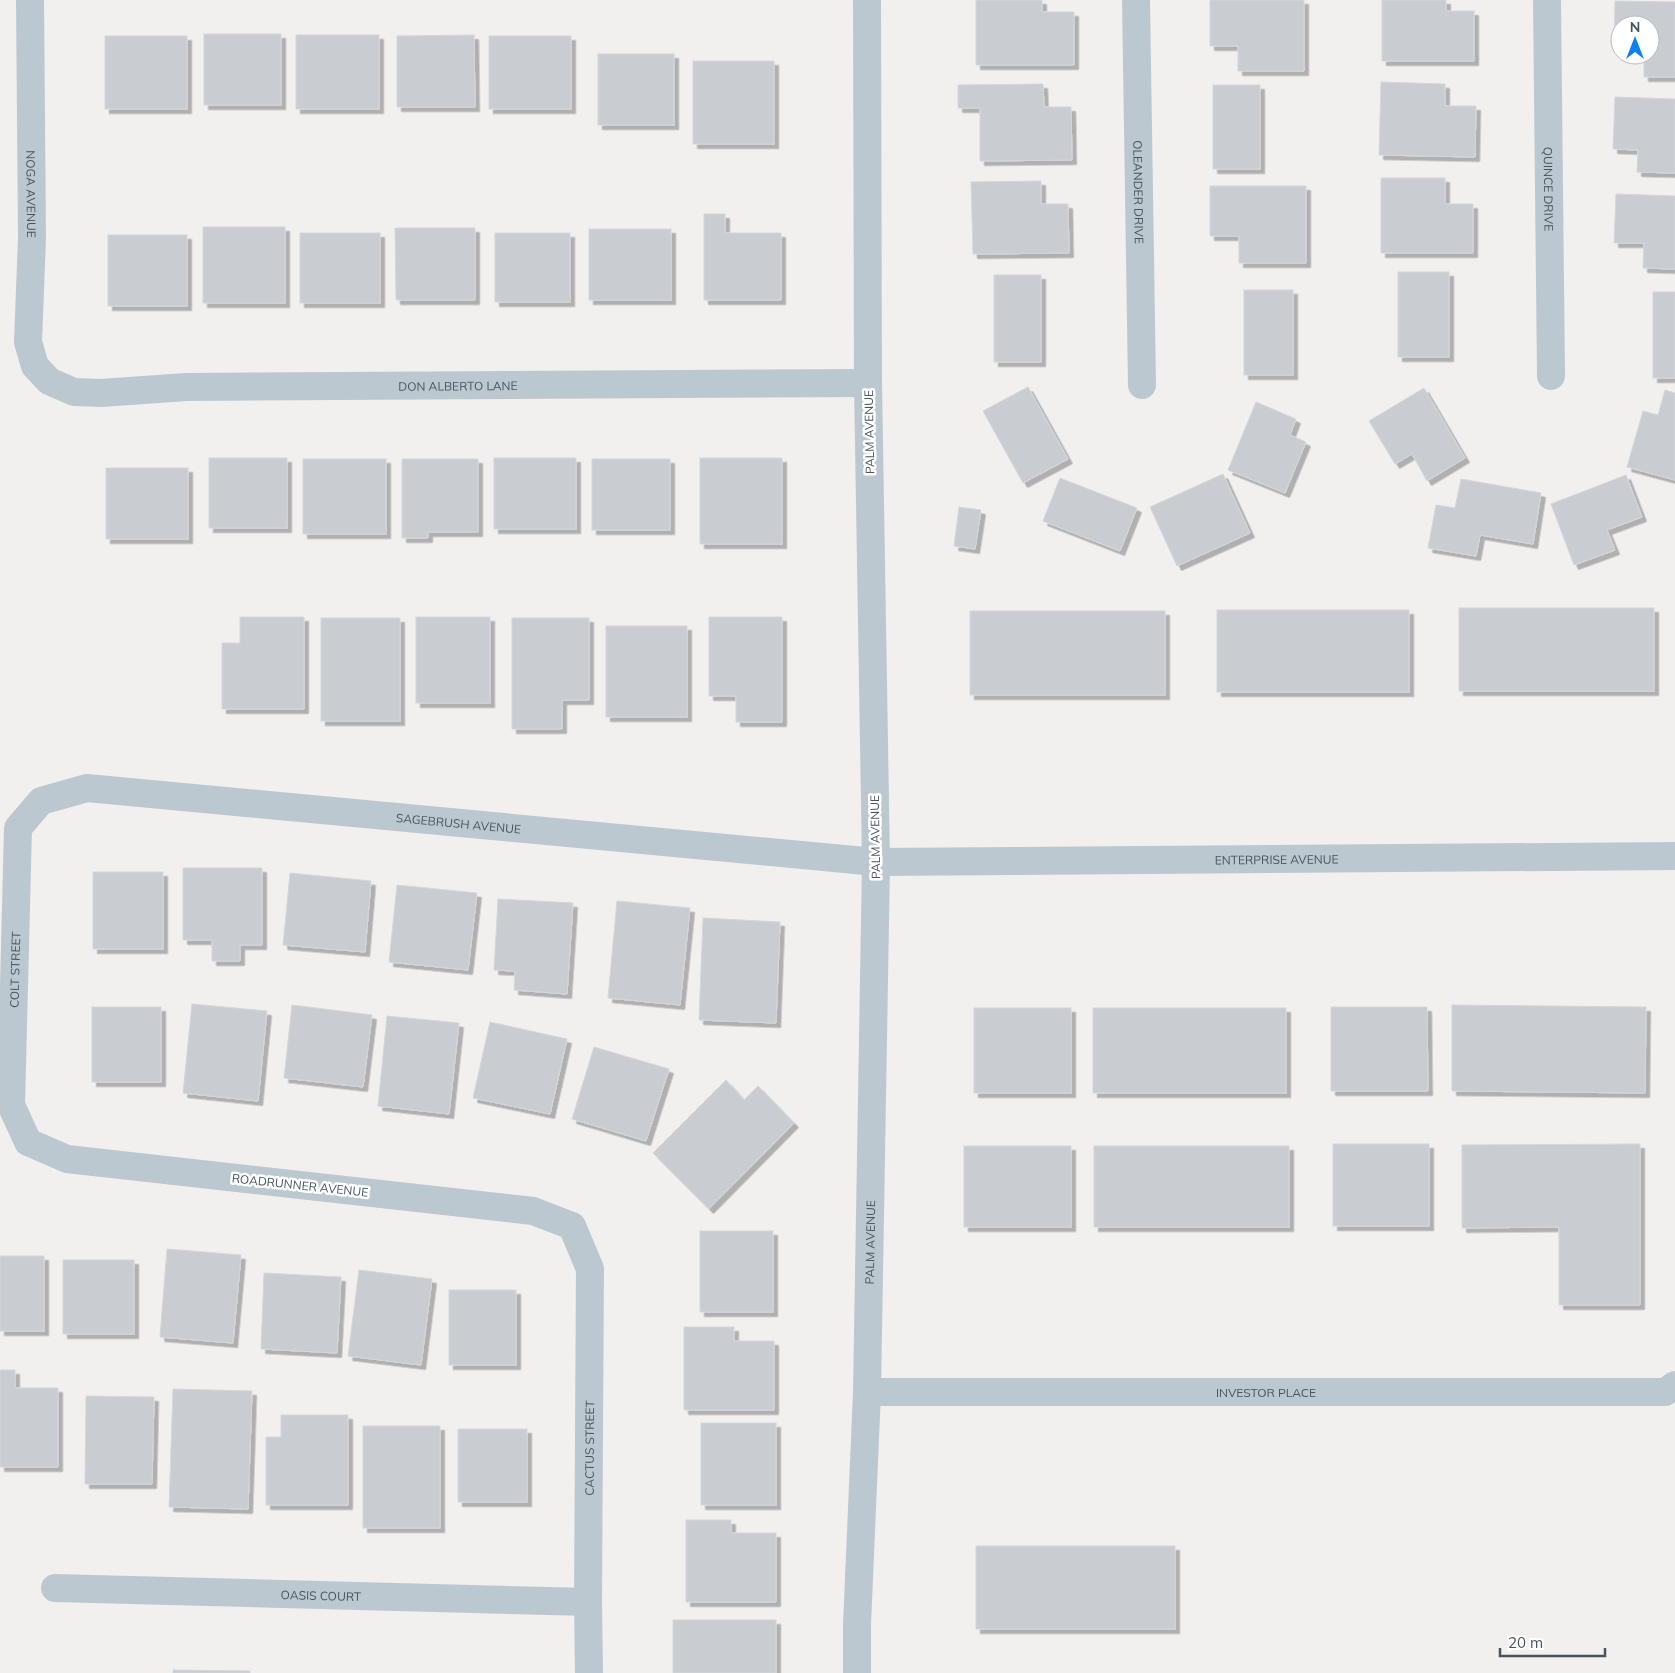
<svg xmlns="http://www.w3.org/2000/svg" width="1675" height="1673" viewBox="0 0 1675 1673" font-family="Mulish,sans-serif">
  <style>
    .building { fill: #c9cdd2; stroke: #d3d6db; filter: url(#shadow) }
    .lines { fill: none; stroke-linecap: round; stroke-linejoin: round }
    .minor { stroke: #bcc8cf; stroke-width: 28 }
    .labels { text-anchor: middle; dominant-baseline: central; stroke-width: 5; stroke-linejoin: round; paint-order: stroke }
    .street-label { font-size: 12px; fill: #46545e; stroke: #fff }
  </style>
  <defs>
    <filter id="shadow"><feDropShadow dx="4.5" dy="4.5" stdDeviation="0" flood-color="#0004"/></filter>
  </defs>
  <rect width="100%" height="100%" fill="#f2efef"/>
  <!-- building -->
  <g class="building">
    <path d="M976,0h66v12h32v53h-98z"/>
    <path d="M1210,0h94v71h-66v-25h-28z"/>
    <path d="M1382,0h64v11h28v50h-92z"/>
    <path d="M1615,1l60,1v75h-31v-22h6v-30h-30v26h-6z"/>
    <rect x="204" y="34" width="77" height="71"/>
    <rect x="296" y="35" width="83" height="74"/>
    <path d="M474,35l1,72h-78v-71z"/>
    <rect x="105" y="36" width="82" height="73"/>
    <rect x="489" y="36" width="82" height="73"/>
    <rect x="598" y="54" width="76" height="71"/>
    <rect x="693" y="61" width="81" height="83"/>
    <path d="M1381,82l64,2v22h31l-1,51 -96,-2z"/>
    <path d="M1043,84l1,23h27l1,53 -92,1v-53h-22v-23z"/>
    <rect x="1213" y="85" width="47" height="84"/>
    <path d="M1615,97l60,2v74l-38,-1 1,-22 -25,-1z"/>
    <path d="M1381,178h64v26h28v49h-92z"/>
    <path d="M1041,181v23h27l1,49 -96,1 -2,-72z"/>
    <path d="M1210,186h96v77h-67v-27h-29z"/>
    <path d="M1616,194l59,2v73l-32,-1 1,-25h-30z"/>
    <path d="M704,214h21v19h56v67h-77z"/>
    <rect x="203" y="227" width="82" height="76"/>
    <path d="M395,228h80v72h-79z"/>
    <rect x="589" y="229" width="82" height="71"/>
    <rect x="300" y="233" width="80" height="70"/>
    <rect x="495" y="233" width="75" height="69"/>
    <rect x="108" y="235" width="79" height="71"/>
    <rect x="1398" y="272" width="51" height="85"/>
    <rect x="994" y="275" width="47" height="87"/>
    <rect x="1244" y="290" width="49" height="85"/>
    <rect x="1653" y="292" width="22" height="86"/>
    <path d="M1028,387l40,72 -45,24 -40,-72z"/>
    <path d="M1424,388l41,70 -38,23 -15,-27 -17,10 -26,-43z"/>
    <path d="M1665,390l10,3v87l-48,-13 16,-56 15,4z"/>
    <path d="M1256,402l40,17 -6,16 16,7 -21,51 -57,-23z"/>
    <rect x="209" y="458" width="78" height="70"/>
    <rect x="494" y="458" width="82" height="71"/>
    <rect x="700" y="458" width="82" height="86"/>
    <rect x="303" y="459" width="83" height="75"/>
    <path d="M402,459h76v73h-50v6h-26z"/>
    <rect x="592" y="459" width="78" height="71"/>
    <rect x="106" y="468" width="82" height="71"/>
    <path d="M1223,474l27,59 -73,33 -27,-59z"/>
    <path d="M1626,475l16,42 -35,13 8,20 -41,15 -23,-61z"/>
    <path d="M1060,478l77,30 -17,43 -77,-30z"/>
    <path d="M1461,479l80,14 -8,51 -53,-9 -4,21 -48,-8 8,-43 19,3z"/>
    <path d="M959,507l22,3 -6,39 -21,-3z"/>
    <rect x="1459" y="608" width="195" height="83"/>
    <rect x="1217" y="610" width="192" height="82"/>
    <rect x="970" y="611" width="195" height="84"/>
    <path d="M240,617h64v92h-82v-66h18z"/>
    <rect x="416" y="617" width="74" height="86"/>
    <path d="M709,617h73v105h-46v-26h-27z"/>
    <rect x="321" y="618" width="79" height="103"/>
    <path d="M512,618h77v82h-27v29h-50z"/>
    <rect x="606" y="626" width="81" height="91"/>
    <path d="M183,868h79v77h-22v16h-28v-21h-29z"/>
    <rect x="93" y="872" width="70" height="77"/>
    <path d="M290,873l81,8 -6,71 -82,-7z"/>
    <path d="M397,885l80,8 -9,77 -79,-8z"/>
    <path d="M498,899l75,4 -6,91 -53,-4 1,-19 -21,-1z"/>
    <path d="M617,901l73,7 -10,97 -72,-7z"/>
    <path d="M703,918l77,4 -4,101 -77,-3z"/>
    <path d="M192,1004l75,7 -9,90 -75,-8z"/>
    <path d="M292,1005l80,10 -9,72 -79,-9z"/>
    <path d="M1452,1005l194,2 -1,86 -193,-2z"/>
    <rect x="92" y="1007" width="69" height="75"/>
    <path d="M1331,1007h96l1,84h-97z"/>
    <rect x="974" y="1008" width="97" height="85"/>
    <rect x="1093" y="1008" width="193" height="85"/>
    <path d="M387,1016l72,7 -10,91 -71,-8z"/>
    <path d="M490,1022l77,17 -17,75 -77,-16z"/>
    <path d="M594,1047l75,22 -23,72 -74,-22z"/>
    <path d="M726,1080l18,20 14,-14 36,37 -85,86 -56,-56z"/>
    <rect x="1333" y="1144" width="96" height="82"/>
    <path d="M1640,1144v161h-81v-78l-97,1v-83z"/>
    <rect x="964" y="1146" width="107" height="81"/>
    <rect x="1094" y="1146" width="195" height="81"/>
    <rect x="700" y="1231" width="73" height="81"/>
    <path d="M167,1249l74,6 -8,88 -73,-6z"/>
    <rect x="0" y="1256" width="44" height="75"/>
    <rect x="63" y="1260" width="71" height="74"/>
    <path d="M359,1270l73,9 -11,86 -73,-9z"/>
    <path d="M264,1273l77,4 -4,76 -76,-4z"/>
    <rect x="449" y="1290" width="67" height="75"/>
    <path d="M684,1327h50v14h40v69h-90z"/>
    <path d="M0,1370h15v18h43v79h-58z"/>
    <path d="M173,1389l79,2 -4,118 -79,-2z"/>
    <path d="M86,1396l68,1 -2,87h-67z"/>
    <path d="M281,1415h67v90h-82v-68h15z"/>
    <rect x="701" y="1423" width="75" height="82"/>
    <rect x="363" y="1426" width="77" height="102"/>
    <rect x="458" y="1429" width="69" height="73"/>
    <path d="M686,1520h45v13h45v69h-90z"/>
    <rect x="976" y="1546" width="199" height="83"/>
    <rect x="673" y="1620" width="103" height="53"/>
    <path d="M173,1670l77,1v2h-77z"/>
  </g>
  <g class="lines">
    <!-- minor -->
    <g class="minor">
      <path id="s1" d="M30,0l2,238 -4,104 7,24 14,15 25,11 27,1 85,-6 682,-4"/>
      <path id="s2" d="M1136,0l6,385"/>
      <path id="s3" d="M1547,0l4,376"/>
      <path id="s4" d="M867,1392h798l10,-7"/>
      <path id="s5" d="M55,1588l533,14"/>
      <path id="s6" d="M589,1673l-1,-71 2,-333 -18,-43 -39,-15 -466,-52 -39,-17 -17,-37 7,-277 23,-27 46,-13 789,74 799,-6"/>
      <path id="s7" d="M857,1673v-48l10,-233 9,-530 -8,-479 -1,-383"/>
    </g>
  </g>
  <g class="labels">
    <!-- street labels -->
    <g class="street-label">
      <text stroke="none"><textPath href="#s3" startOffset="189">QUINCE DRIVE</textPath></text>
      <text stroke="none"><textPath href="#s2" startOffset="192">OLEANDER DRIVE</textPath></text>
      <text stroke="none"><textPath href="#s1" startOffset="194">NOGA AVENUE</textPath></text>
      <text stroke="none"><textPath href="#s1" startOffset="799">DON ALBERTO LANE</textPath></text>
      <text transform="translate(869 432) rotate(-91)">PALM AVENUE</text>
      <text stroke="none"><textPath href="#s6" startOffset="1778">SAGEBRUSH AVENUE</textPath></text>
      <text transform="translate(875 837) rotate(-91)">PALM AVENUE</text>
      <text stroke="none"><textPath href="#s6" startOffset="2598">ENTERPRISE AVENUE</textPath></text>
      <text stroke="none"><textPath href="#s6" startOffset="1180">COLT STREET</textPath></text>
      <text transform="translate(300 1185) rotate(6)">ROADRUNNER AVENUE</text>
      <text stroke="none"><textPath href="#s7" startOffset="431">PALM AVENUE</textPath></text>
      <text stroke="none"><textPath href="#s4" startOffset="399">INVESTOR PLACE</textPath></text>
      <text stroke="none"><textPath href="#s6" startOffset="225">CACTUS STREET</textPath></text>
      <text stroke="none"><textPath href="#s5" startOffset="266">OASIS COURT</textPath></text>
    </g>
  </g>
  <!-- north arrow -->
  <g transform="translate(1635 40)"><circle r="24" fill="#ffffff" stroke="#b5bbbf"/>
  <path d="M0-4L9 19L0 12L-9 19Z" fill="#0a80f1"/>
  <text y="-8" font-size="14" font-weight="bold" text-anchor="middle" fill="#46545e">N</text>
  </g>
  <!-- scale -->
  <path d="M1500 1648v8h105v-8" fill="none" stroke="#46545e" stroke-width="2.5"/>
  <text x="1508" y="1648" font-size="15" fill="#46545e" stroke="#ffffff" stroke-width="4" paint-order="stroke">20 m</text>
</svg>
